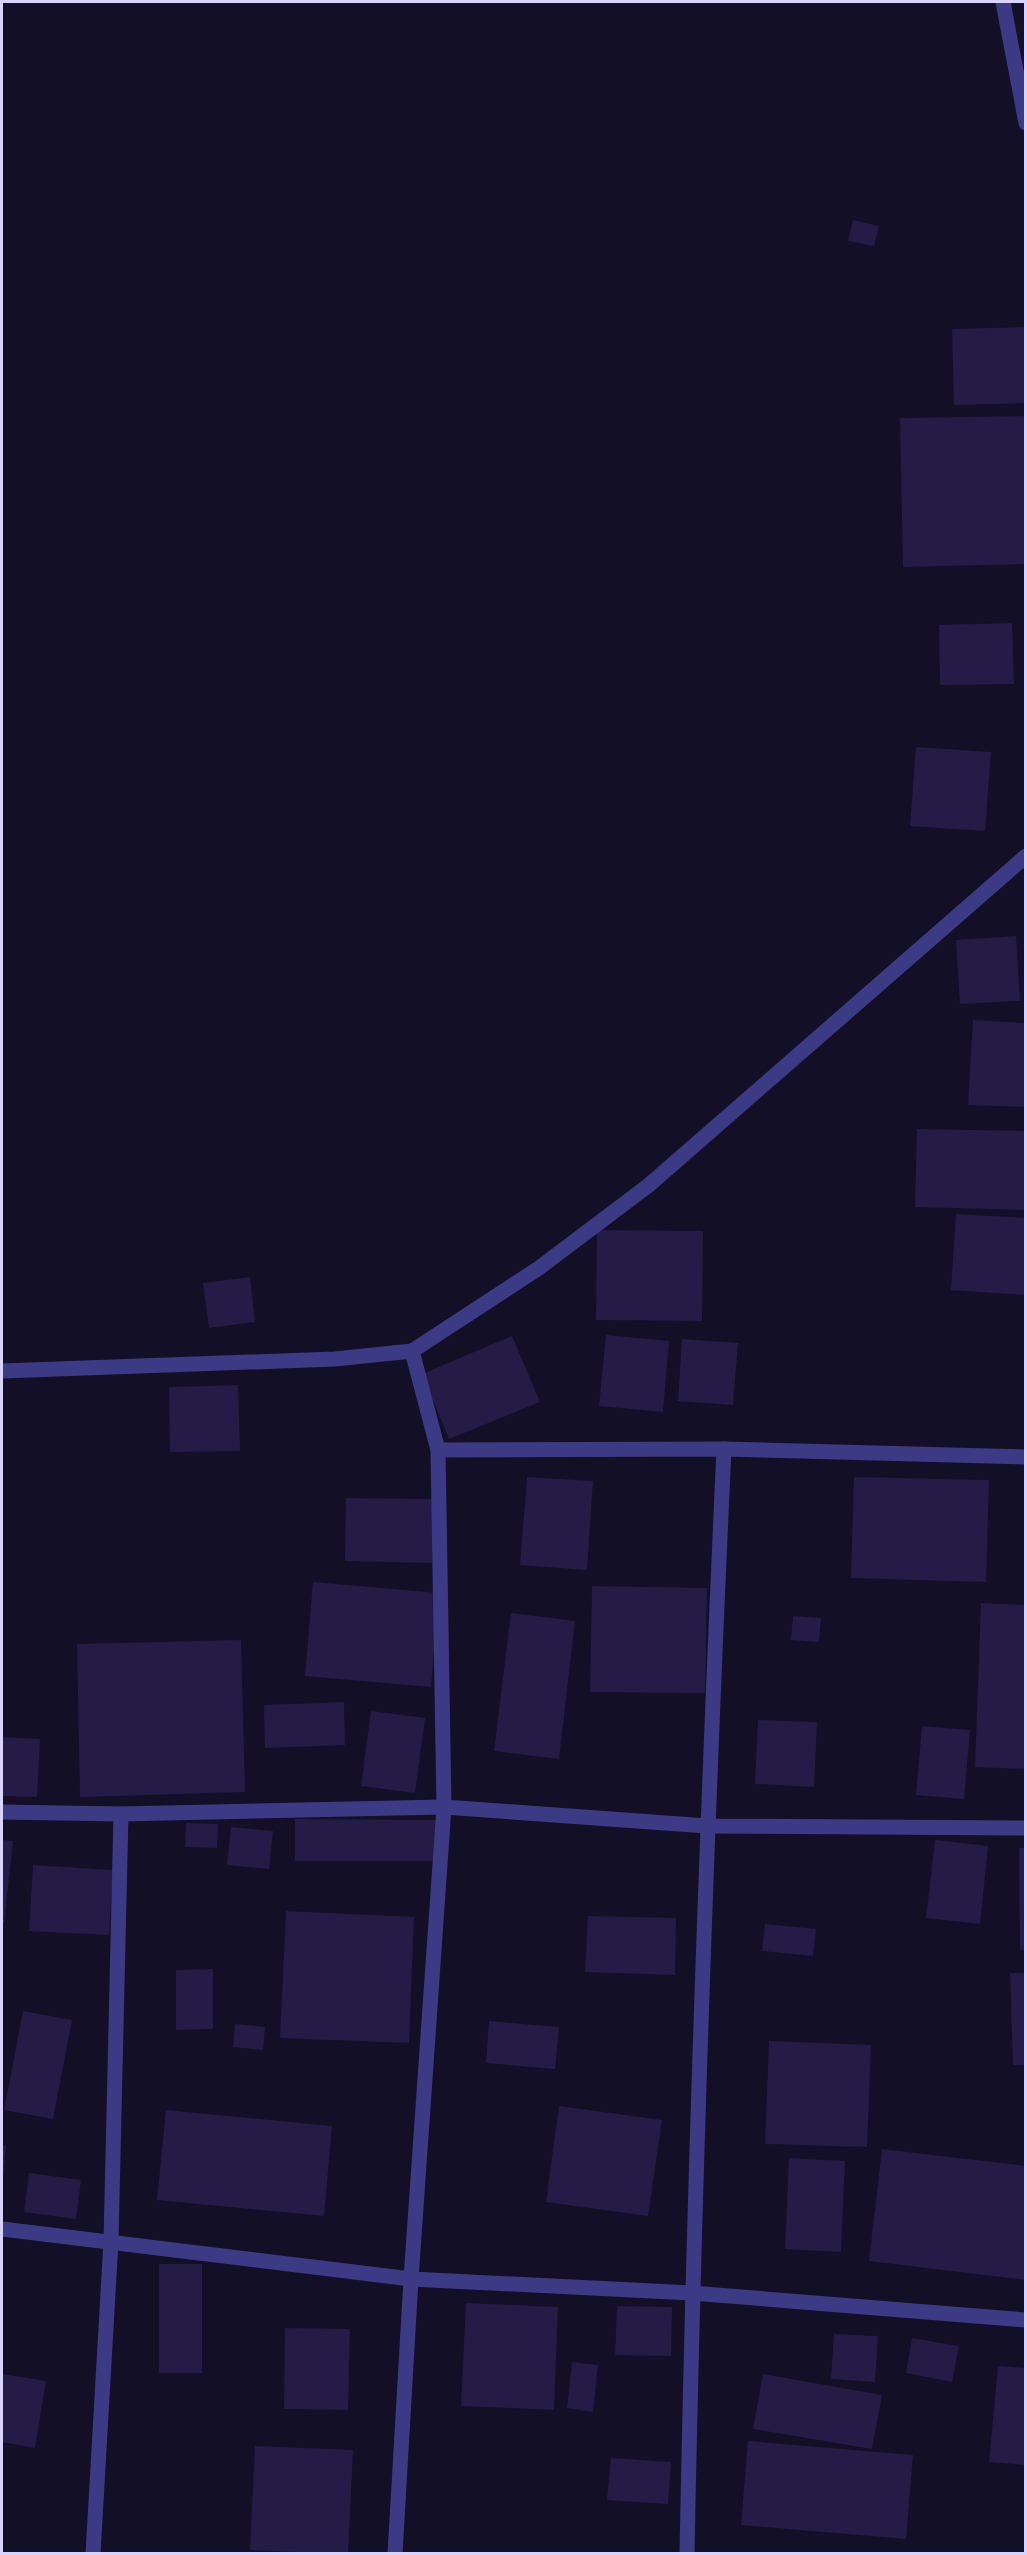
<svg xmlns="http://www.w3.org/2000/svg" width="1027" height="2555" viewBox="0 0 1027 2555" font-family="'Exo 2',sans-serif">
  <style>
    .building { fill: #241b47 }
    .lines { fill: none; stroke-linecap: round; stroke-linejoin: round }
    .minor { stroke: #3d3a85; stroke-width: 15 }
  </style>
  <rect width="100%" height="100%" fill="#130f26"/>
  <!-- building -->
  <g class="building">
    <path d="M853,220l26,6 -5,20 -26,-5z"/>
    <path d="M1026,327v76l-72,2 -2,-76z"/>
    <path d="M1026,416v148l-123,3 -3,-149z"/>
    <path d="M1012,623l2,61 -74,1 -1,-60z"/>
    <path d="M916,747l75,5 -6,79 -75,-5z"/>
    <path d="M1016,936l4,65 -60,3 -4,-64z"/>
    <path d="M973,1020l53,3v84l-58,-2z"/>
    <path d="M917,1129l109,2v79l-111,-3z"/>
    <path d="M956,1214l70,4v77l-75,-5z"/>
    <path d="M597,1230l106,1 -1,90 -106,-1z"/>
    <path d="M250,1277l5,45 -46,6 -6,-45z"/>
    <path d="M606,1335l63,6 -6,71 -64,-6z"/>
    <path d="M512,1336l28,66 -91,37 -27,-65z"/>
    <path d="M682,1339l56,4 -5,62 -55,-4z"/>
    <path d="M238,1385l2,66 -70,1 -1,-65z"/>
    <path d="M527,1477l66,4 -6,89 -67,-5z"/>
    <path d="M854,1477l135,3 -3,102 -135,-4z"/>
    <path d="M346,1498l87,1 -1,64 -87,-2z"/>
    <path d="M313,1582l126,11 -8,94 -126,-11z"/>
    <path d="M592,1586l115,2 -2,105 -115,-1z"/>
    <path d="M981,1603l45,2v164l-51,-2z"/>
    <path d="M511,1613l64,8 -16,138 -65,-8z"/>
    <path d="M793,1616l28,2 -2,24 -28,-2z"/>
    <path d="M241,1640l4,152 -165,5 -3,-153z"/>
    <path d="M344,1702l1,43 -80,3 -1,-43z"/>
    <path d="M371,1711l54,7 -10,75 -54,-7z"/>
    <path d="M758,1720l59,2 -3,65 -59,-3z"/>
    <path d="M922,1726l48,4 -6,69 -48,-4z"/>
    <path d="M2,1737l38,2 -3,58 -35,-1z"/>
    <path d="M295,1819l144,1 1,41h-145z"/>
    <path d="M186,1823l32,1 -1,24 -32,-1z"/>
    <path d="M231,1827l42,4 -4,38 -42,-4z"/>
    <path d="M2,1840l11,1 -9,82h-2z"/>
    <path d="M935,1840l53,6 -8,78 -54,-6z"/>
    <path d="M1019,1848h7v102h-6z"/>
    <path d="M33,1865l80,5 -4,65 -80,-4z"/>
    <path d="M286,1911l128,6 -5,126 -129,-5z"/>
    <path d="M588,1916l88,2 -1,57 -90,-3z"/>
    <path d="M765,1924l51,5 -3,27 -51,-5z"/>
    <path d="M213,1969v60l-37,1v-60z"/>
    <path d="M1010,1973h16v92h-13z"/>
    <path d="M23,2011l49,9 -19,99 -49,-9z"/>
    <path d="M489,2021l70,6 -4,42 -69,-6z"/>
    <path d="M235,2024l30,3 -2,23 -30,-3z"/>
    <path d="M769,2041l102,4 -4,102 -102,-3z"/>
    <path d="M559,2106l103,14 -14,96 -102,-14z"/>
    <path d="M166,2110l166,16 -8,90 -167,-16z"/>
    <path d="M2,2146h4l-3,32h-1z"/>
    <path d="M882,2149l144,17v114l-157,-19z"/>
    <path d="M789,2158l56,3 -4,91 -56,-3z"/>
    <path d="M29,2173l52,7 -5,39 -52,-7z"/>
    <rect x="159" y="2264" width="43" height="109"/>
    <path d="M466,2303l92,4 -4,103 -93,-4z"/>
    <path d="M617,2306l55,1 -1,49 -56,-1z"/>
    <path d="M285,2328l65,1 -2,81 -64,-1z"/>
    <path d="M834,2334l44,2 -3,46 -44,-3z"/>
    <path d="M912,2338l47,8 -7,36 -46,-9z"/>
    <path d="M572,2362l26,3 -5,47 -26,-4z"/>
    <path d="M998,2366l28,2v97l-37,-3z"/>
    <path d="M2,2374l44,7 -11,67 -33,-6z"/>
    <path d="M763,2374l119,21 -10,54 -119,-20z"/>
    <path d="M748,2441l165,14 -7,84 -165,-14z"/>
    <path d="M255,2446l98,4 -5,104 -98,-4z"/>
    <path d="M611,2458l60,4 -3,42 -61,-4z"/>
  </g>
  <g class="lines">
    <!-- minor -->
    <g class="minor">
      <path d="M1003,2l23,121"/>
      <path d="M2,1371l333,-12 77,-8"/>
      <path d="M438,1450l286,-1 302,8"/>
      <path d="M2,1812l119,2 323,-7 263,19 319,2"/>
      <path d="M2,2229l409,50 281,14 334,27"/>
      <path d="M93,2554l18,-313 10,-427"/>
      <path d="M395,2554l16,-275 33,-472 -6,-357 -26,-99 127,-83 110,-83 377,-329"/>
      <path d="M687,2554c7,-369 20,-737 37,-1105"/>
    </g>
  </g>
  <!-- border -->
  <rect width="1027" height="2555" fill="none" stroke="#d9d4ff" stroke-width="6"/>
</svg>
